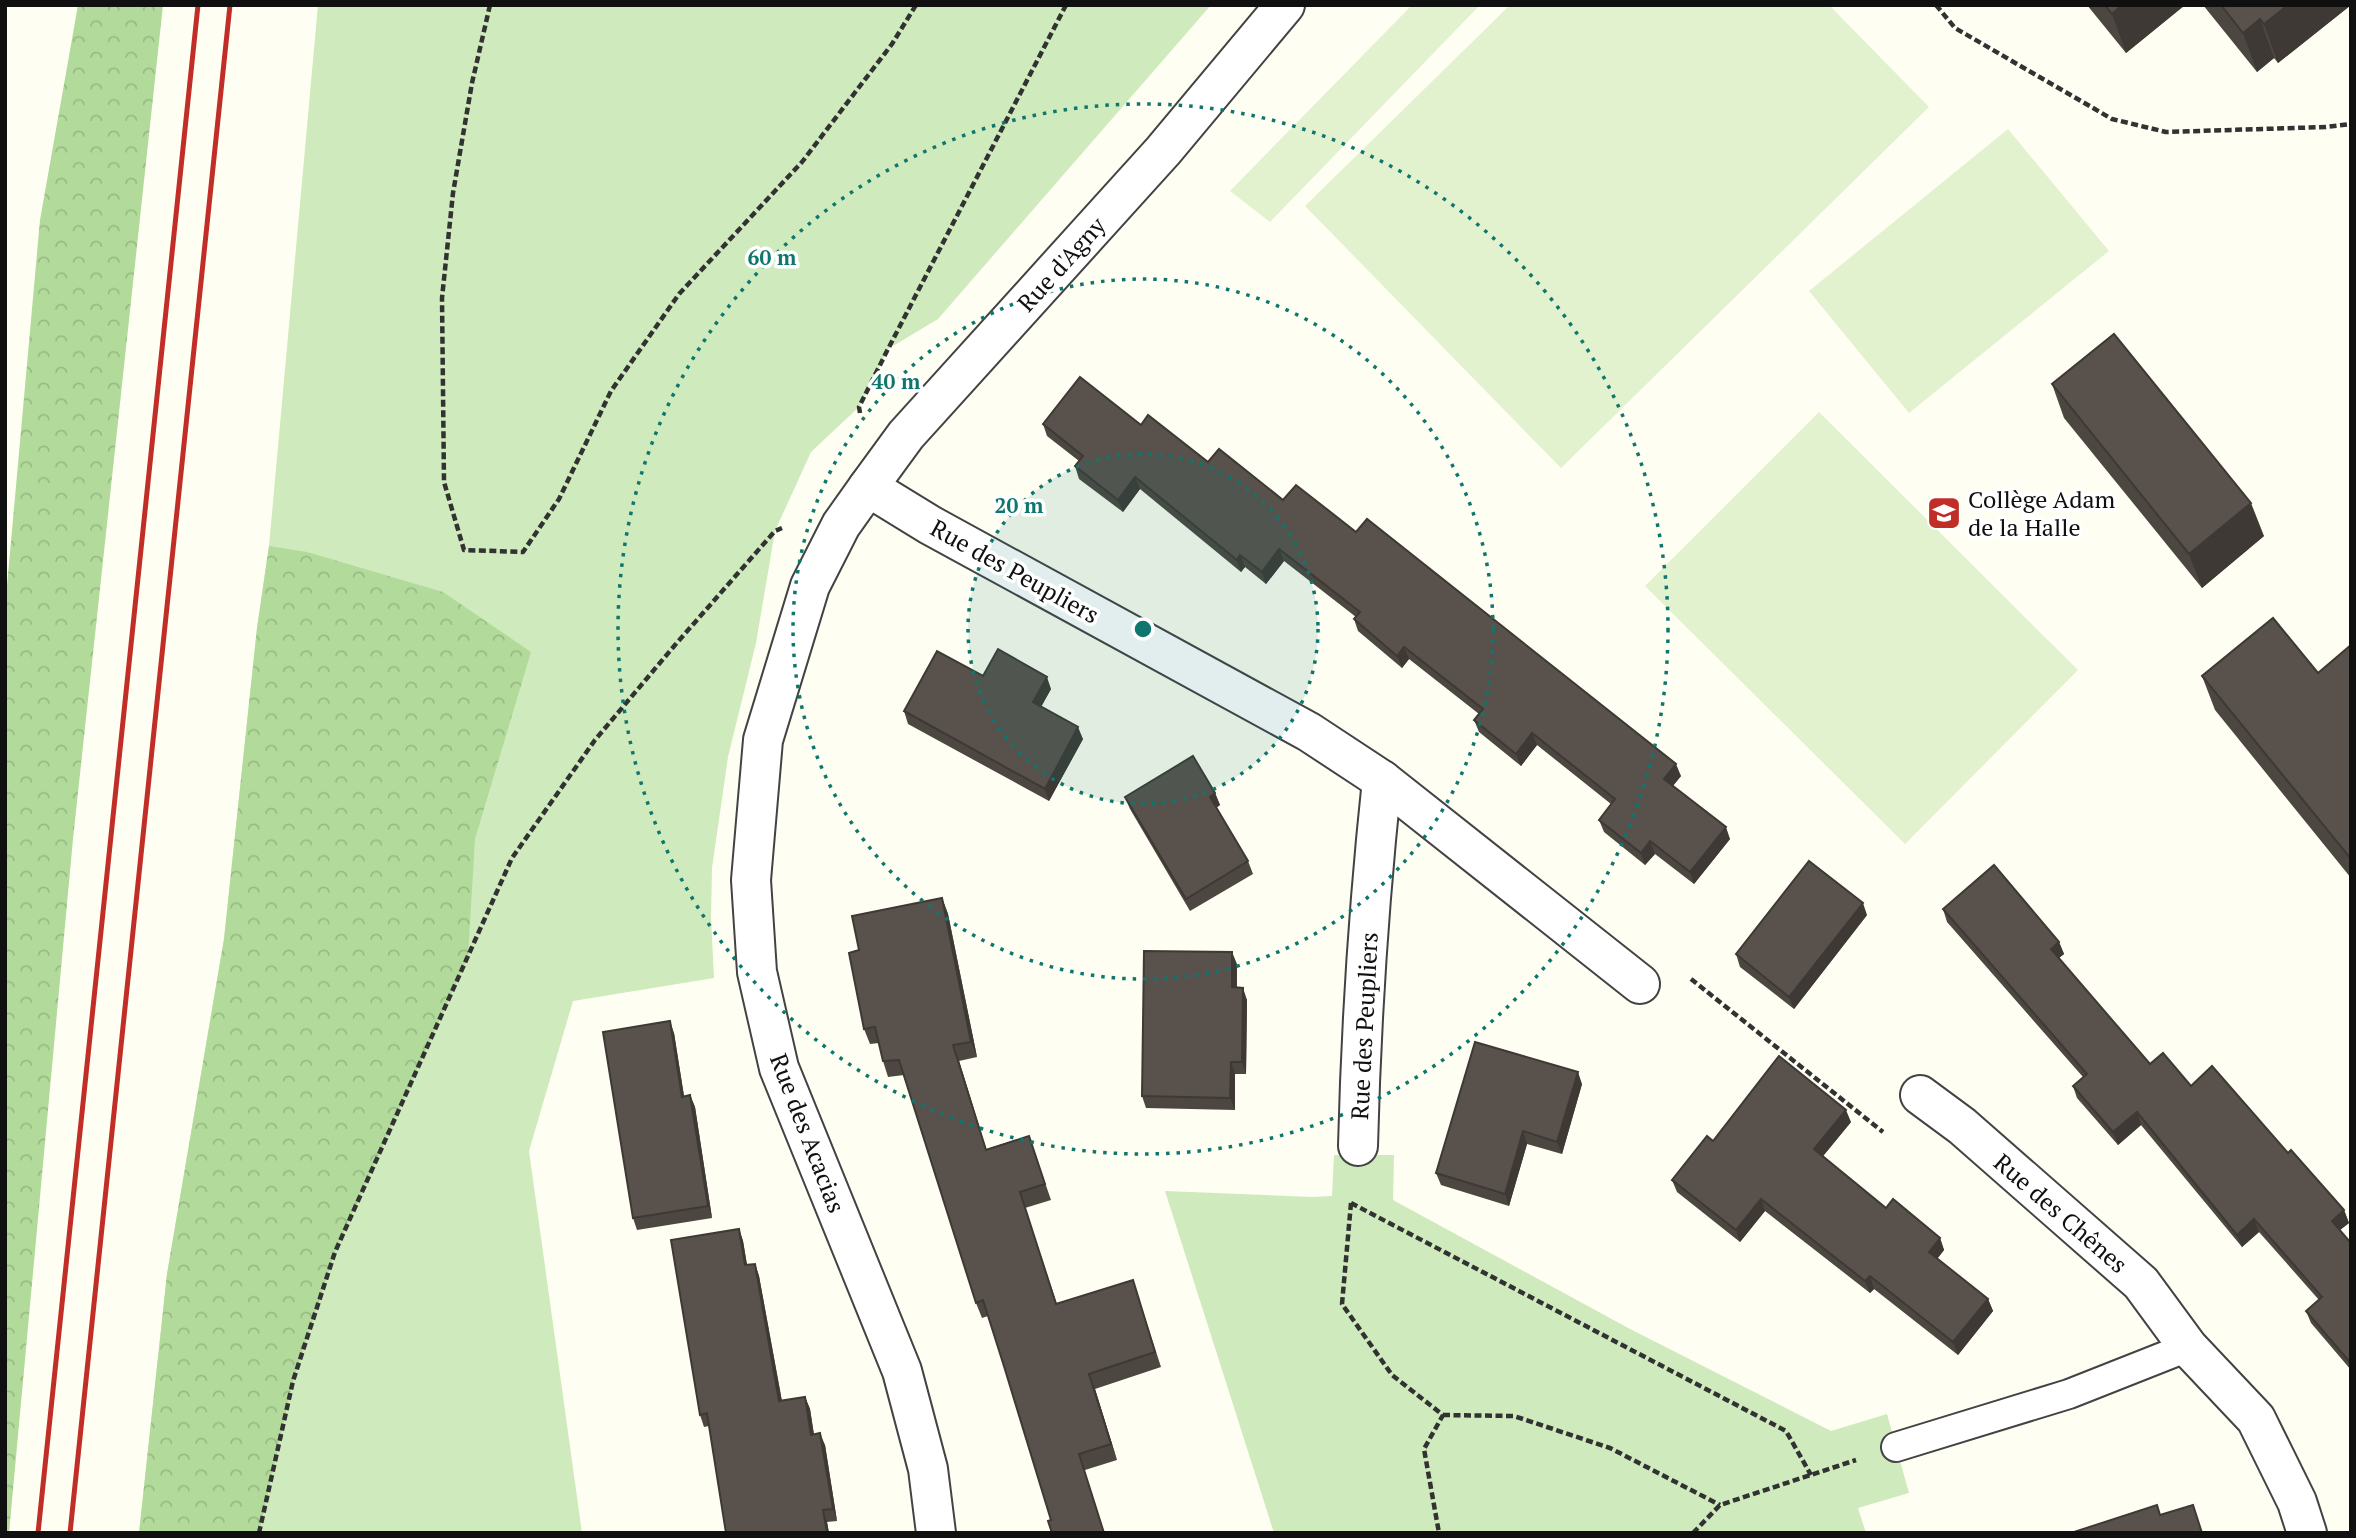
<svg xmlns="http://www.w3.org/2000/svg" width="2356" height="1538" viewBox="0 0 2356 1538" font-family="'PT Serif',serif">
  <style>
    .grass { fill: #cfeabc }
    .forest { fill: url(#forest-crowns) }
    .pitch { fill: #e2f1ce }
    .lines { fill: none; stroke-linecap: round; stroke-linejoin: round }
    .lane-casing { stroke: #434343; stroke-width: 32 }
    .street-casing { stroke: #434343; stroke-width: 42 }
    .path { stroke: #323232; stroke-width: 4.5; stroke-dasharray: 7 3.5; stroke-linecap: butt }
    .lane { stroke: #fff; stroke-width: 28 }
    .street { stroke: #fff; stroke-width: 38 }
    .rail { stroke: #c12e27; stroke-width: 5 }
    .wall { fill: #4d4741 }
    .shaded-wall { fill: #3e3935 }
    .building { fill: #59524c; stroke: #3e3935; stroke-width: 2 }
    .ring { fill: none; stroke: #0f766e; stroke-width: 3.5; stroke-dasharray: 3.5 7 }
    .labels { text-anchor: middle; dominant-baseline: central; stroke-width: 7; stroke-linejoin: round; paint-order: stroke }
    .street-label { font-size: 24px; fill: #101010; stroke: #fff }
    .poi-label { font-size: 24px; fill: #101010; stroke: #fff; text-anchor: start }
    .centre { fill: #0f766e; stroke: #fff; stroke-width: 3.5 }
    .ring-label { font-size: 21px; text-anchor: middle; font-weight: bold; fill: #0f766e; stroke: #fff; stroke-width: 7; stroke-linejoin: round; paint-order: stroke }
  </style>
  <defs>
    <pattern id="forest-crowns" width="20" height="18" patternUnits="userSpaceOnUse" patternTransform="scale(1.75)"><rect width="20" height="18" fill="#b2db9b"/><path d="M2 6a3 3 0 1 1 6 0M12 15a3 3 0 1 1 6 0" fill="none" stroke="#98bb84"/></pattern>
  </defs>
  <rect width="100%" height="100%" fill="#fffef3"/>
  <!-- grass -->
  <g class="grass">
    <path d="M318,5h893l-273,314 -50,30 -29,58 -48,45 -36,79 -19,112 -28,114 -16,111 -1,50 3,60 -141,23 -44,150 53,382h-443l28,-259 57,-335 33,-311 12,-82z"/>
    <path d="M1334,1155h60l-1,45 237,129 201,102 56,-17 22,79 -51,15 8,25h-592l-109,-342 147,6 20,-1z"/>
  </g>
  <!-- forest -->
  <g class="forest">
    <path d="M78,5h85l-90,834 -64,694h-4v-925l35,-388z"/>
    <path d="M269,546l38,6 136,40 88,60 -56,187 -7,118 -133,295 -42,129 -34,152h-120l28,-259 57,-335 33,-311z"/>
  </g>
  <!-- pitch -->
  <g class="pitch">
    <path d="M1412,5h68l-210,217 -40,-31z"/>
    <path d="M1510,5h319l100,102 -368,361 -256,-262z"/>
    <path d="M2008,129l101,122 -200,162 -100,-122z"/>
    <path d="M1819,412l259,258 -173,174 -260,-258z"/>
  </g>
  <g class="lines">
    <!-- lane casing -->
    <g class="lane-casing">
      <path id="lane" d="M1896,1447l173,-53 119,-47"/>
    </g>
    <!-- street casing -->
    <g class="street-casing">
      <g id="street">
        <path d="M868,487l62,38 379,207 73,48 258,204"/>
        <path d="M1920,1095l42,31 179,157 47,64 68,72 41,83 10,31"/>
        <path d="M1358,1146c3,-122 11,-244 24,-366"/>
        <path d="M936,1533l-8,-64 -26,-98 -123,-303 -22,-96 -6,-92 12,-140 47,-154 31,-61 27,-38 38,-52 257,-284 122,-146"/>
      </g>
    </g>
    <!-- path -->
    <g class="path">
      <path d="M490,5l-18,78 -19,110 -11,105 2,184 20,68 59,2 36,-53 52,-108 68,-97 123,-132 90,-118 24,-39"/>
      <path d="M1936,5l19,23 157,91 54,13 160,-5 25,-3"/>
      <path d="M860,413l-1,-6 29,-58 178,-344"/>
      <path d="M1691,979l192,153"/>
      <path d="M1351,1203l435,228 25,44"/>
      <path d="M1351,1203l-9,101 50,71 51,40 -19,34 15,84"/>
      <path d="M1443,1415l71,1 96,32 110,57"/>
      <path d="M259,1533l34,-152 42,-129 177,-394 83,-118 80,-95 100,-114 7,-3"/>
      <path d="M1693,1533l27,-28 136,-45"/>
    </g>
    <!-- lane -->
    <use href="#lane" class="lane"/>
    <!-- street -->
    <use href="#street" class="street"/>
    <!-- rail -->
    <g class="rail">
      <path d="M38,1533l160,-1528"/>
      <path d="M70,1533l160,-1528"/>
    </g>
  </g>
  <!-- wall -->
  <g class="wall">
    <path d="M2087,5h98l-59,48z"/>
    <path d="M2203,5h148l-73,58 -4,-5 -17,14z"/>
    <path d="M2052,384l212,152 -62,52 -138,-170z"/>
    <path d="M1043,424l98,1 67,37 75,38 73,32 325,244 -8,10 57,53 -36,45 -39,-30 -10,11 -41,-33 -5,-12 12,-16 -74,-59 -16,21 -42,-34 -5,-12 5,-6 -70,-55 -7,9 -44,-37 -4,-12 2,-2 -72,-56 -18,23 -21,-17 -4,5 -101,-83 -17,23 -44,-33 -4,-13 4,-5 -32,-25z"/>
    <path d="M2351,645v233l-136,-168 -13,-34 116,-3z"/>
    <path d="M983,676l68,13 -10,18 42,32 -34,62 -141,-77 -4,-13z"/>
    <path d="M1215,793l5,12 -4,3 32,53 5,13 -63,37 -60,-102 -5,-12z"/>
    <path d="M942,898l6,16 29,143 -18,4 27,88 43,-13 22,64 -26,8 32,96 81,-8 23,71 -66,22 22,71 -32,10 -34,50 -48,-157 -15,-47 -6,2 -6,-15 -72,-228 -16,2 -5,-16 -4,-18 -9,1 -6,-15 -5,-79z"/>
    <path d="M1943,909l116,33 5,12 -5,4 91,106 41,22 97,67 56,57 5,13 -9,7 11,13v127l-40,-47 -5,-12 13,-11 -60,-68 -17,15 -101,-122 -23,20 -41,-47 -4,-12 10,-9 -136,-155z"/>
    <path d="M1867,915l-73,94 -54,-42 -4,-13z"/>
    <path d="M1237,964v23l10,13 -1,74h-11v36l-89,-2 -4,-12z"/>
    <path d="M674,1033l10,63 6,-1 5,12 17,111 -75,12 -4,-12z"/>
    <path d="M1582,1084l-20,70 -35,-10 -18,62 -68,-21 -5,-12z"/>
    <path d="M1851,1122l-28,34 63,52 54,30 4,12 -7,9 51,40 5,12 -35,44 -84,-66 -4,4 -105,-82 -25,31 -63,-50 -5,-12 41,-39z"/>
    <path d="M739,1229l4,12 4,24 8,-1 4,12 23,125 23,-4 5,12 4,26 11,10 12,76 -10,1 2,11h-103l-17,-107 -5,1 -4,-12z"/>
  </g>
  <!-- shaded-wall -->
  <g class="shaded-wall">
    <path d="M2122,5h63l-59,48 -14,-39z"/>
    <path d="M2288,5h63l-73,58 -14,-39z"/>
    <path d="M2260,19l14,39 -17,14 -14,-39z"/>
    <path d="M1135,477l5,12 -17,23 -5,-12z"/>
    <path d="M2251,503l13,33 -62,52 -13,-34z"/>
    <path d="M1279,549l5,12 -18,23 -4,-12z"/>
    <path d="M1240,555l5,12 -4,5 -4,-12z"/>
    <path d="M1404,647l5,12 -7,9 -5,-12z"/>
    <path d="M1047,677l4,12 -14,25 -4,-12z"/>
    <path d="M1078,727l5,12 -34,62 -4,-12z"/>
    <path d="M1532,733l5,12 -16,21 -5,-12z"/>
    <path d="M1676,764l5,12 -13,15 -4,-12z"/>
    <path d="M1215,793l5,12 -6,4 -4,-12z"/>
    <path d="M1726,827l4,12 -36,45 -4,-12z"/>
    <path d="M1650,841l5,13 -10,11 -4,-12z"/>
    <path d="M942,898l6,16 29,143 -6,-15z"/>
    <path d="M1863,903l4,12 -73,94 -5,-12z"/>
    <path d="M2059,942l5,12 -9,7 -4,-12z"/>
    <path d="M1232,952l5,12 -1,35 -4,-12z"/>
    <path d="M1243,988l4,12 -1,74 -4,-12z"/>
    <path d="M670,1021l4,12 12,76 -4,-12z"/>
    <path d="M953,1045l6,16 32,104 -5,-15z"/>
    <path d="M1231,1062l4,12v36l-5,-12z"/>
    <path d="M1578,1072l4,12 -20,70 -5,-12z"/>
    <path d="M690,1095l5,12 17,111 -4,-12z"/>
    <path d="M1846,1110l5,12 -32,39 -5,-12z"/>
    <path d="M2137,1112l4,13 -23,20 -5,-13z"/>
    <path d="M1523,1131l4,13 -18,62 -4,-12z"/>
    <path d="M1761,1199l4,12 -25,31 -4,-12z"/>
    <path d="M2344,1210l5,13 -13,10 -4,-12z"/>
    <path d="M2254,1219l5,13 -17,15 -5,-12z"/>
    <path d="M739,1229l4,12 6,36 -4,-12z"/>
    <path d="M1940,1238l4,12 -11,14 -4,-12z"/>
    <path d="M755,1264l4,12 25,137 -5,-12z"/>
    <path d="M1870,1276l4,13 -4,4 -5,-12z"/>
    <path d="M1988,1299l5,12 -35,44 -5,-13z"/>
    <path d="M1089,1374l6,15 22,71 -6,-16z"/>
    <path d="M805,1397l5,12 6,39 -5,-13z"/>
    <path d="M820,1433l5,12 12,76 -4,-12z"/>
    <path d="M823,1510l4,12 2,11h-2z"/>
  </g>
  <!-- building -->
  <g class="building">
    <path d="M2105,5h17l-10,9z"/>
    <path d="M2221,5h67l-24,19 -4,-5 -17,14z"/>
    <path d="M2114,334l137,169 -62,51 -137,-170z"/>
    <path d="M1080,377l61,48 7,-10 60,47 11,-13 64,51 13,-15 60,47 11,-13 309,245 -12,15 62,48 -36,45 -40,-31 -9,12 -42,-33 16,-21 -83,-66 -16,21 -42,-34 9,-11 -79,-62 -7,9 -43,-37 6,-7 -81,-63 -17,23 -22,-17 -3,5 -102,-83 -17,23 -43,-34 8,-10 -40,-32z"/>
    <path d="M2273,618l45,55 33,-28v214l-149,-183z"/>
    <path d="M998,649l49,28 -14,25 45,25 -33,62 -141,-78 33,-60 46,25z"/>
    <path d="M1193,756l22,37 -5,4 38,64 -62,38 -61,-102z"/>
    <path d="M1809,861l54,42 -74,94 -53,-43z"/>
    <path d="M1994,865l65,77 -8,7 99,115 13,-11 28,33 21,-20 76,87 3,-3 53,60 -12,11 19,22v116l-2,2 -43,-50 16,-14 -68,-78 -17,16 -100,-123 -24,20 -40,-46 14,-12 -144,-165z"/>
    <path d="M942,898l29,144 -18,3 33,105 43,-14 16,48 -25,8 36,112 77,-24 22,72 -66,22 22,70 -32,10 25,79h-52l-4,-12 3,-1 -48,-157 -20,-63 -7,3 -77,-243 -16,1 -8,-34 -11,2 -15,-76 10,-3 -7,-34z"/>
    <path d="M1144,951l88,1v35l11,1 -1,74h-11l-1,36 -88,-2z"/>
    <path d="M670,1021l12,76 8,-2 18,111 -75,12 -30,-186z"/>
    <path d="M1475,1042l103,30 -21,70 -34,-11 -18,63 -69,-21z"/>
    <path d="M1779,1056l67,54 -32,39 72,59 7,-9 47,39 -11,14 59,47 -35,43 -83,-66 -5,5 -104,-82 -25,31 -64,-50 35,-44 6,5z"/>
    <path d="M739,1229l6,36 10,-1 24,137 26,-4 6,38 9,-2 13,76 -10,1 4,23h-101l-19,-120 -7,2 -29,-175z"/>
    <path d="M2157,1505l3,10 33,-10 9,28h-131z"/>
  </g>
  <!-- distance rings -->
  <circle cx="1143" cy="629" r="175" fill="#0f766e" fill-opacity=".12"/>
  <g class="ring">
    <circle cx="1143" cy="629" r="175"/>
    <circle cx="1143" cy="629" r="350"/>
    <circle cx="1143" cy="629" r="525"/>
  </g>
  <!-- icons -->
  <defs>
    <g id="school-square" transform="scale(1.75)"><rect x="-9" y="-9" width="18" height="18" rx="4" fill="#c12e27" stroke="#fff"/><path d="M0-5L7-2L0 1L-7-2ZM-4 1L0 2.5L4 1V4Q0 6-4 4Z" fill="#fff"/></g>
  </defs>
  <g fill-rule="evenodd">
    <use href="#school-square" x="1944" y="513"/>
  </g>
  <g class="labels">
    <!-- street labels -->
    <g class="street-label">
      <text transform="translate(1061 264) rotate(-48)">Rue d'Agny</text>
      <text transform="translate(1015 571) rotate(29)">Rue des Peupliers</text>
      <text transform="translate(1364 1026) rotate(-87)">Rue des Peupliers</text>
      <text transform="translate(808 1133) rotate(69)">Rue des Acacias</text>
      <text transform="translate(2061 1213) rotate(41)">Rue des Chênes</text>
    </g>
    <!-- poi labels -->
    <g class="poi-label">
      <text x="1968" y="499">Collège Adam<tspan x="1968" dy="28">de la Halle</tspan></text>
    </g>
  </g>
  <circle cx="1143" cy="629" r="10" class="centre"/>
  <g class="ring-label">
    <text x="772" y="265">60 m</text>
    <text x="896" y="389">40 m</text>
    <text x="1019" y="513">20 m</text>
  </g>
  <!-- border -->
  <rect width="2356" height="1538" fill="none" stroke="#101010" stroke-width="14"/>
</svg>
